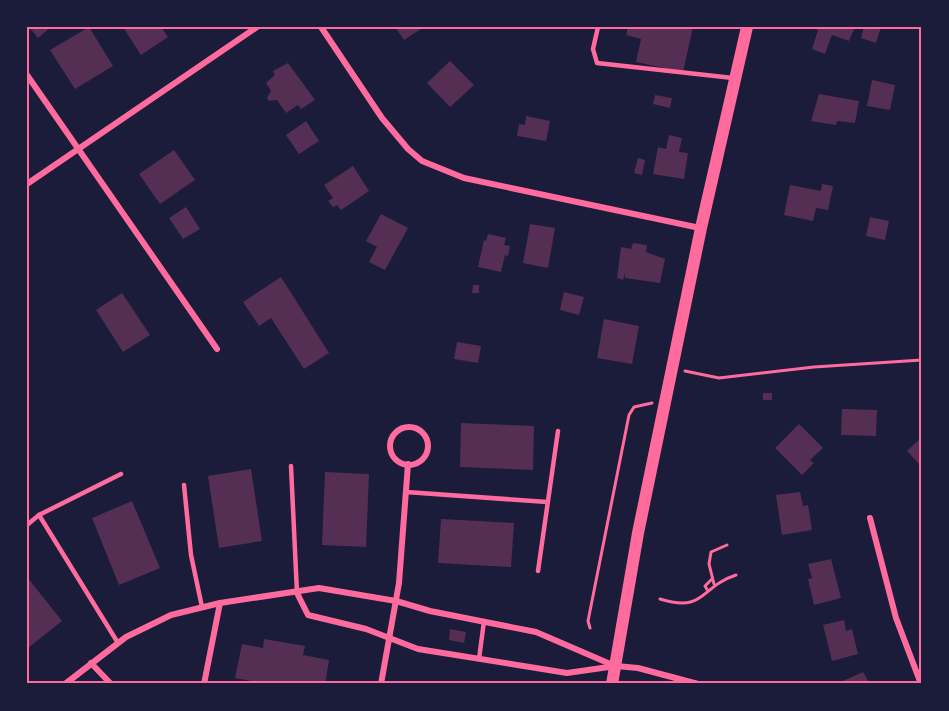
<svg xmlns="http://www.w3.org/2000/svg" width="949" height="711" viewBox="0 0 949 711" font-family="Cabin,sans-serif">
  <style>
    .building { fill: #542f53 }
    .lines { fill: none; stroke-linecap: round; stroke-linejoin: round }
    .path { stroke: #ff6b9d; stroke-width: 3 }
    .service { stroke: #ff6b9d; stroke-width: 4.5 }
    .minor { stroke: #ff6b9d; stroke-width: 6 }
    .secondary { stroke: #ff6b9d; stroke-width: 12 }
    .neatline { fill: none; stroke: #ff6b9d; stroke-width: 2 }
  </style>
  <rect width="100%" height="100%" fill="#1b1b3a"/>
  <!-- building -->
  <g class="building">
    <path d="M29,27h22l-13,11z"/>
    <path d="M89,27l24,39 -38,23 -25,-39z"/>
    <path d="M123,27h38l7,10 -27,18z"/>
    <path d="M395,27h29l-20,13z"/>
    <path d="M628,27h65l-10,45 -47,-10 5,-23 -15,-4z"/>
    <path d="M810,27h45l-6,14 -17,-6 -7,19 -13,-5 6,-19z"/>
    <path d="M864,27h17l-5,16 -15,-5z"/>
    <path d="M450,61l24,24 -24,22 -23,-24z"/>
    <path d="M288,63l27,37 -14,9 -3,-4 -12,8 -9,-13 -8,1 -2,-3 4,-7 -5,-8 9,-8 -2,-4z"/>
    <path d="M872,80l23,5 -5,25 -23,-4z"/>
    <path d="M819,94l40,7 -4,22 -18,-2 -1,4 -25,-4z"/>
    <path d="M655,95l17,3 -2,10 -17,-4z"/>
    <path d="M526,116l24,5 -4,20 -29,-5 2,-12 6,1z"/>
    <path d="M306,121l13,20 -20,13 -13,-19z"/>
    <path d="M669,135l13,3 -3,14 9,1 -4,26 -31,-5 5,-27 8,2z"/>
    <path d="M174,150l21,30 -35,24 -21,-30z"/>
    <path d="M638,158l7,2 -3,15 -8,-2z"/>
    <path d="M353,166l16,25 -28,19 -4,-5 -4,2 -5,-6 5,-3 -9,-13z"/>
    <path d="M822,184l11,2 -5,24 -12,-2 -3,13 -29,-6 6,-30 31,6z"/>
    <path d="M186,207l14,22 -17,10 -14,-21z"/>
    <path d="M381,214l27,14 -23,42 -16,-8 8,-15 -11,-6z"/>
    <path d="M870,217l19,4 -4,19 -19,-4z"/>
    <path d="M530,224l25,4 -7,40 -25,-5z"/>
    <path d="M488,234l18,4 -2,7 6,1 -2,10 -3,-1 -4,17 -23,-5 6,-27 2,1z"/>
    <path d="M633,243l14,2 -1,7 19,7 -5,24 -35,-5v-5l-2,7 -6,-2 4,-31 10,2z"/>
    <path d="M281,277l48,76 -25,16 -33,-51 -12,8 -16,-24z"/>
    <path d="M473,285h6v8h-7z"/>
    <path d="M564,292l20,5 -5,18 -19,-5z"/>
    <path d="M122,293l28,42 -27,17 -27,-42z"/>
    <path d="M604,319l35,7 -7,38 -35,-6z"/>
    <path d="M457,342l24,4 -3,17 -24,-4z"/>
    <rect x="763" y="393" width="9" height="7"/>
    <path d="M842,409l35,1 -1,26 -35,-1z"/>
    <path d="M461,423l73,3 -1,44 -73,-3z"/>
    <path d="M799,424l24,24 -13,12 4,3 -12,12 -27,-27z"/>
    <path d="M922,437v30l-15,-16z"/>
    <path d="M251,469l11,72 -43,7 -11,-72z"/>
    <path d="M325,472l44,2 -3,73 -44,-2z"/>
    <path d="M800,492l3,14 5,-1 4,25 -30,5 -6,-40z"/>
    <path d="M132,501l28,67 -41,17 -27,-67z"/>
    <path d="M441,519l73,4 -3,44 -73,-4z"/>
    <path d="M831,559l10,39 -27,7 -6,-26 4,-1 -4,-14z"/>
    <path d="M27,577l35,44 -34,27 -1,-1z"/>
    <path d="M844,620l2,11 6,-2 6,25 -26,7 -9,-36z"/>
    <path d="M450,629l16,3 -2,11 -15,-3z"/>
    <path d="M264,639l41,7 -2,9 26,5 -4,24h-70l1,-2 -21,-4 7,-34 21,4z"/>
    <path d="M863,672l7,12h-34z"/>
  </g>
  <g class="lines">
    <!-- path -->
    <g class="path">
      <path d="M685,371l34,7 95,-11 108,-7"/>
      <path d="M714,584l-5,-20 2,-12 16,-7"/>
      <path d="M708,591l-3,-5 7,-7"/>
      <path d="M660,599c46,14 39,-12 76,-24"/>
      <path d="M590,628l-2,-7 41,-206 5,-8 18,-4"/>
    </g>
    <!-- service -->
    <g class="service">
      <path d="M598,27l-5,22 4,14 136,15"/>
      <path d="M291,466l6,127"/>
      <path d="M184,485l7,70 11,52"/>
      <path d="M406,492l141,10"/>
      <path d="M27,525l12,-10"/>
      <path d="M538,571l20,-140"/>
      <path d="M118,643l-79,-128 82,-41"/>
      <path d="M479,659l5,-38"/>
    </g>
    <!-- minor -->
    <g class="minor">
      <path d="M321,27l61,91 26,31 14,12 42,17 236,50"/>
      <path d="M27,75l190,274"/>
      <path d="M27,184l230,-157"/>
      <circle cx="409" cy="446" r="19"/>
      <path d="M870,518l26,100 25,66"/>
      <path d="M297,593l11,22 58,14 52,20 149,24 49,-7 22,2 60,16"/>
      <path d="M91,663l20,21"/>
      <path d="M65,684l61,-47 45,-22 49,-12 99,-15 77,13 34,10 106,21 79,34"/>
      <path d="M204,684l16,-81"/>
      <path d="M381,684l18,-101 9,-119"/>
    </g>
    <!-- secondary -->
    <path class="secondary" d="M612,684l26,-151 63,-305 46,-201"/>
  </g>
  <!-- border -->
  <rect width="949" height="711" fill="none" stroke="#1b1b3a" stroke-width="57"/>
  <rect x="28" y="28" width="892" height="654" class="neatline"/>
</svg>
